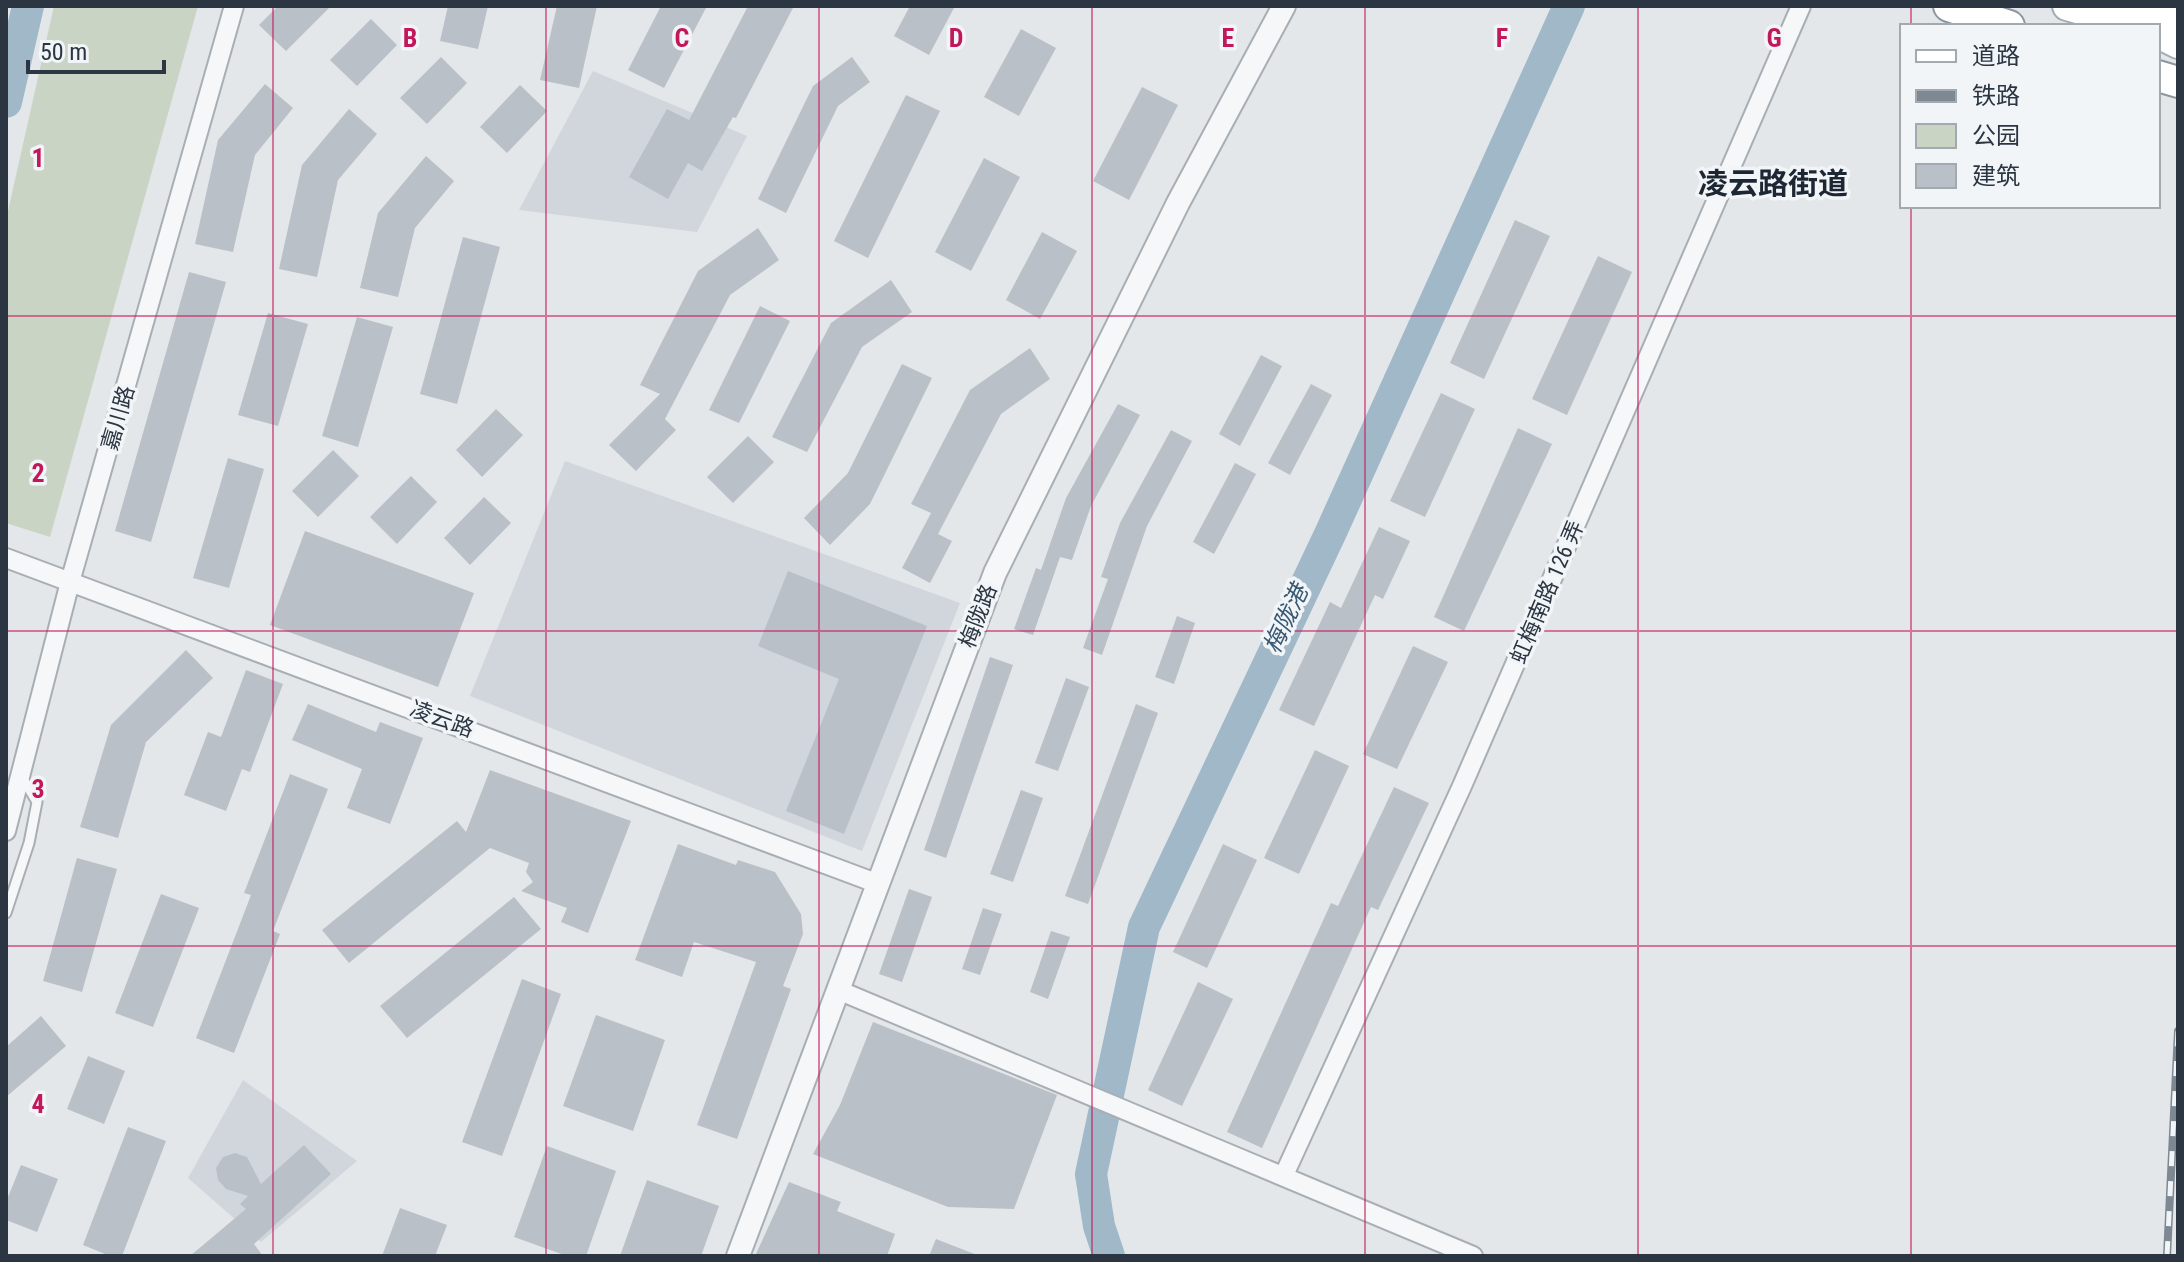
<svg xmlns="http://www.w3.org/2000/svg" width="2184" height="1262" viewBox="0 0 2184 1262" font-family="'Roboto Condensed','Noto Sans SC',sans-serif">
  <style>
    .built { fill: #d1d6dc }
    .green { fill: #cad4c4 }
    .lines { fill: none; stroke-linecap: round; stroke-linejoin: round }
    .river { stroke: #a0b8c8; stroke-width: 32 }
    .building { fill: #bac0c7 }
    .service-casing { stroke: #a8aeb4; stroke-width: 13 }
    .minor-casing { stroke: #a8aeb4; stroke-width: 22 }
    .tertiary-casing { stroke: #a8aeb4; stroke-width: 26 }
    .primary-casing { stroke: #a3acb5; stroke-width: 32 }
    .trunk-casing { stroke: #8b96a0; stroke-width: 34 }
    .service { stroke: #f5f7f9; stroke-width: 9 }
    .minor { stroke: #f5f7f9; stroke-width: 18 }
    .tertiary { stroke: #f5f7f9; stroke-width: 22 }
    .primary { stroke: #fff; stroke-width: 28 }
    .trunk { stroke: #fff; stroke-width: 30 }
    .rail-casing { stroke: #7d8893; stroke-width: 8 }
    .rail { stroke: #f2f5f8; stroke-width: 5; stroke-dasharray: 15; stroke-linecap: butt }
    .grid { fill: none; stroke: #c2185b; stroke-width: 2; stroke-opacity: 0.55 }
    .labels { text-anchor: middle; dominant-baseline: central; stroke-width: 7; stroke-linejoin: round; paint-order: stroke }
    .street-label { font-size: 22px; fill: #2b3642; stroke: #f2f5f8 }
    .water-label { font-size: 24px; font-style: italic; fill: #375974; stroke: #f2f5f8 }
    .district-label { font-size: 30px; font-weight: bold; fill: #1d2733; stroke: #f2f5f8 }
    .grid-label { font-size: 26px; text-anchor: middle; font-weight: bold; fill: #c2185b; stroke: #f2f5f8; stroke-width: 7; stroke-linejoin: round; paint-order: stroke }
  </style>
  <rect width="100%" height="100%" fill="#e3e7ea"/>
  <!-- built -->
  <g class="built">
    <path d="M593,71l154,65 -50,96 -178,-22z"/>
    <path d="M565,461l395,142 -98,248 -392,-155z"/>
    <path d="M243,1080l114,81 -96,81 -73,-64z"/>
  </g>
  <!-- green -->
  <path class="green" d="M54,6h144l-148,531 -44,-14v-303z"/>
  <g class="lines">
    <!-- river -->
    <g class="river">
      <path d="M6,102l22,-96"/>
      <path d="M1109,1256l-10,-30 -8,-52 53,-247 187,-395 238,-526"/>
    </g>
  </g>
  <!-- building -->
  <g class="building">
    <path d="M278,6h53l-45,45 -27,-26z"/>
    <path d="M448,6h40l-10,43 -38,-8z"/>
    <path d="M557,6h40l-18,82 -39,-8z"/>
    <path d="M661,6h46l-43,82 -36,-18z"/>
    <path d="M748,6h46l-58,112 -3,-1 -31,54 -14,-8 -20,36 -39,-22 38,-68 22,11z"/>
    <path d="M910,6h45l-26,49 -35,-19z"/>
    <path d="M371,19l26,26 -40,41 -27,-26z"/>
    <path d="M1021,29l35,19 -37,68 -35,-19z"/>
    <path d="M441,57l26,26 -40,41 -27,-26z"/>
    <path d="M852,57l18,25 -32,24 -52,107 -28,-14 55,-113z"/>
    <path d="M265,84l28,24 -38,47 -22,97 -38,-8 23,-104z"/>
    <path d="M520,85l27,26 -40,42 -27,-26z"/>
    <path d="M1142,87l36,18 -49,95 -36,-19z"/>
    <path d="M906,95l34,16 -72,147 -34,-17z"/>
    <path d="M349,109l28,25 -39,46 -21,97 -38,-8 23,-104z"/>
    <path d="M426,156l28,25 -39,47 -17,69 -38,-9 18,-75z"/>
    <path d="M984,158l36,19 -49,94 -36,-19z"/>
    <path d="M1515,220l35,16 -66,143 -34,-16z"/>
    <path d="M758,228l21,32 -49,35 -65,124 11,11 -40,41 -27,-26 51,-51 -20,-9 58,-114z"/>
    <path d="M1042,232l35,19 -37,68 -34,-19z"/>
    <path d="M463,237l37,10 -43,157 -37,-10z"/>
    <path d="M1598,256l34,16 -65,143 -35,-16z"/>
    <path d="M189,272l37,10 -75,260 -36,-11z"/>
    <path d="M891,280l21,32 -50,35 -55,105 -35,-15 59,-114z"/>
    <path d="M760,306l30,15 -51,102 -30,-13z"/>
    <path d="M268,313l40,11 -30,102 -40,-11z"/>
    <path d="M357,317l36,10 -35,120 -36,-11z"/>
    <path d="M1030,348l20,31 -49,35 -63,120 14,7 -22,42 -28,-15 29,-55 -20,-9 59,-114z"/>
    <path d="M1261,355l21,11 -42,80 -21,-12z"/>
    <path d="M902,364l30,14 -62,126 -40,41 -26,-27 44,-45z"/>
    <path d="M1311,384l21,11 -42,80 -22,-12z"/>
    <path d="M1441,393l34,16 -50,108 -35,-16z"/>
    <path d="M1118,404l22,11 -49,91 -19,54 -12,-3 -27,78 -19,-6 22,-61 5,2 25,-72z"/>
    <path d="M496,409l27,26 -41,42 -26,-27z"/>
    <path d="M1518,428l34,16 -88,187 -30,-14z"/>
    <path d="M1171,430l21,11 -45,85 -45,129 -19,-7 25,-69 -7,-2 19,-54z"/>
    <path d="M748,436l26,26 -41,41 -26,-26z"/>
    <path d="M333,450l26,26 -41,41 -26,-26z"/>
    <path d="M228,458l36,11 -35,119 -36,-10z"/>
    <path d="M1235,463l21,11 -42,80 -21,-12z"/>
    <path d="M411,476l26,26 -40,42 -27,-27z"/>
    <path d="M484,497l27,26 -41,42 -26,-27z"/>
    <path d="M1379,527l31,14 -27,58 -8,-4 -61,131 -35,-16 51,-108 11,6z"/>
    <path d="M305,531l169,62 -36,94 -168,-62z"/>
    <path d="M788,571l139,55 -83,208 -58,-23 53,-132 -81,-33z"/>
    <path d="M1177,616l18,7 -21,61 -19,-7z"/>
    <path d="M1413,646l35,16 -51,107 -34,-15z"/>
    <path d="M186,650l27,28 -67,64 -28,96 -38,-11 31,-102z"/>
    <path d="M990,657l23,8 -67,193 -22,-8z"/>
    <path d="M246,670l37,14 -33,88 -8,-3 -16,42 -42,-16 24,-63 13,5z"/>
    <path d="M1066,678l23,9 -31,84 -23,-8z"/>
    <path d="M308,704l68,28 4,-10 43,16 -33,86 -43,-16 15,-39 -70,-29z"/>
    <path d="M1136,704l22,9 -70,191 -23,-8z"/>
    <path d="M1315,750l34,16 -50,108 -35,-16z"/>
    <path d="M490,770l141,51 -43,112 -27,-11 6,-14 -46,-17 12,-9 -7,-10 3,-9 -39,-15 -141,115 -27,-33 135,-109 9,11z"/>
    <path d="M290,774l38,15 -55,142 7,3 -46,119 -38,-15 55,-143 -7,-2z"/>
    <path d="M1394,787l35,16 -51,107 -7,-3 -109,241 -35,-16 104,-229 7,3z"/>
    <path d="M1021,790l22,8 -30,84 -23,-8z"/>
    <path d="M678,844l58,21 2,-5 37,12 26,42 2,20 -20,52 8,3 -54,150 -40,-14 59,-163 -62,-20 -12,35 -47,-17z"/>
    <path d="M1223,844l34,16 -50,108 -34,-16z"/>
    <path d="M77,858l40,11 -35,123 -39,-11z"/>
    <path d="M909,889l23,8 -30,85 -23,-8z"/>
    <path d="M161,894l38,14 -46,119 -38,-14z"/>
    <path d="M514,897l27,32 -134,109 -27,-32z"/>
    <path d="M983,908l19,6 -22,61 -18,-6z"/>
    <path d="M1051,931l19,6 -22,62 -18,-7z"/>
    <path d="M522,979l39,15 -59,162 -40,-14z"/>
    <path d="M1198,982l35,17 -51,107 -34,-16z"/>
    <path d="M596,1015l69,25 -32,91 -70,-25z"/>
    <path d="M41,1016l25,30 -60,51v-50z"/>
    <path d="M873,1022l184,73 -43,114 -66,-2 -135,-53 27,-49z"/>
    <path d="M88,1056l37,15 -21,53 -37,-15z"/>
    <path d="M128,1127l38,14 -44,115h-12l-27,-11z"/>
    <path d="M304,1145l27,29 -77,70 9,12h-73l56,-47 -6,-5 8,-8 -22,-7 -8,-9 -2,-12 7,-11 12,-4 12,4 14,27z"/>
    <path d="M547,1146l69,25 -30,85h-19l-53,-19z"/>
    <path d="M21,1165l37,14 -21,53 -31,-12v-18z"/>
    <path d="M647,1180l72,26 -18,50h-81z"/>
    <path d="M789,1182l52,20 -4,9 58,23 -8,22h-132z"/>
    <path d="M400,1208l47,17 -12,31h-53z"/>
    <path d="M936,1239l41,16 -1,1h-47z"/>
  </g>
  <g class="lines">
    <!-- service casing -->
    <g class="service-casing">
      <path id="service" d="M6,913l23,-70 8,-41 -15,-25"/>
    </g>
    <!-- minor casing -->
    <g class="minor-casing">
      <g id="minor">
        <path d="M6,558l870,325"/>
        <path d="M6,831l64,-249 164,-576"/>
        <path d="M838,990l635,266"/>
        <path d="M1284,1175l178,-389 339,-780"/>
      </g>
    </g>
    <!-- tertiary casing -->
    <g class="tertiary-casing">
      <path id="tertiary" d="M738,1256l257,-683 183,-370 106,-197"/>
    </g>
    <!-- primary casing -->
    <g class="primary-casing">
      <g id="primary">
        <path d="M2067,6l69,20"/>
        <path d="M2158,34l20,10"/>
      </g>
    </g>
    <!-- trunk casing -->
    <g class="trunk-casing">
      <g id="trunk">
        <path d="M1949,6l60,20"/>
        <path d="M2125,6l53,18"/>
        <path d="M2158,76l20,6"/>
      </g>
    </g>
    <!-- service -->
    <use href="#service" class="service"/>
    <!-- minor -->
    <use href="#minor" class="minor"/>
    <!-- tertiary -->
    <use href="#tertiary" class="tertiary"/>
    <!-- primary -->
    <use href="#primary" class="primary"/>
    <!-- trunk -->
    <use href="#trunk" class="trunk"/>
    <!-- rail casing -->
    <g class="rail-casing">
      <path id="rail" d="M2167,1256l11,-225"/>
    </g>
    <!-- rail -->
    <use href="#rail" class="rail"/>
  </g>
  <!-- grid -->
  <path class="grid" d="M273,6v1250M546,6v1250M819,6v1250M1092,6v1250M1365,6v1250M1638,6v1250M1911,6v20M1911,206v1050M6,316h2172M6,631h2172M6,946h2172"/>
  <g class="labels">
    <!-- street labels -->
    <g class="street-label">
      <text transform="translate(118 418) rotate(-74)">嘉川路</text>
      <text transform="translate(1547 592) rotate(-67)">虹梅南路 126 弄</text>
      <text transform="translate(978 616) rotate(-69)">梅陇路</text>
      <text transform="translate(442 719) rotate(20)">凌云路</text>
    </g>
    <!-- water labels -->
    <g class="water-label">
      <text transform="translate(1286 619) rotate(-65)">梅陇港</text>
    </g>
    <!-- district labels -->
    <g class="district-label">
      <text x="1773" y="183">凌云路街道</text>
    </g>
  </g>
  <g class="grid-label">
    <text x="410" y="47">B</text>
    <text x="682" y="47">C</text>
    <text x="956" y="47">D</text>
    <text x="1228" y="47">E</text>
    <text x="1502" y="47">F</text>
    <text x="1774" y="47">G</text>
    <text x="38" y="167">1</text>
    <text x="38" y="482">2</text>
    <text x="38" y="798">3</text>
    <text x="38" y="1113">4</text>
  </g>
  <!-- border -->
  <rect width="2184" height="1262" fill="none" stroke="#2b3642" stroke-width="16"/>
  <!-- legend -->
  <rect x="1900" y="24" width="260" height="184" fill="#f2f5f8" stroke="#a2a9af" stroke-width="2"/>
  <rect x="1916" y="50" width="40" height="12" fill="#ffffff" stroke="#a2a9af" stroke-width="2"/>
  <text x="1972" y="64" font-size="24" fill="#2b3642">道路</text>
  <rect x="1916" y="90" width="40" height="12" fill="#7d8893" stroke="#a2a9af" stroke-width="2"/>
  <text x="1972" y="104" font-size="24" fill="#2b3642">铁路</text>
  <rect x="1916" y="124" width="40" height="24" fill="#cad4c4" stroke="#a2a9af" stroke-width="2"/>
  <text x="1972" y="144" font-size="24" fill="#2b3642">公园</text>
  <rect x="1916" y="164" width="40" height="24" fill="#bac0c7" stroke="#a2a9af" stroke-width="2"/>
  <text x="1972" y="184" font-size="24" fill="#2b3642">建筑</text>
  <!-- scale -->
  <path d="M28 60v12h136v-12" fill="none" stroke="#2b3642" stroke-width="4"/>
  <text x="40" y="60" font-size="24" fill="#2b3642" stroke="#f2f5f8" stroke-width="6" paint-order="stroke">50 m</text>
</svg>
